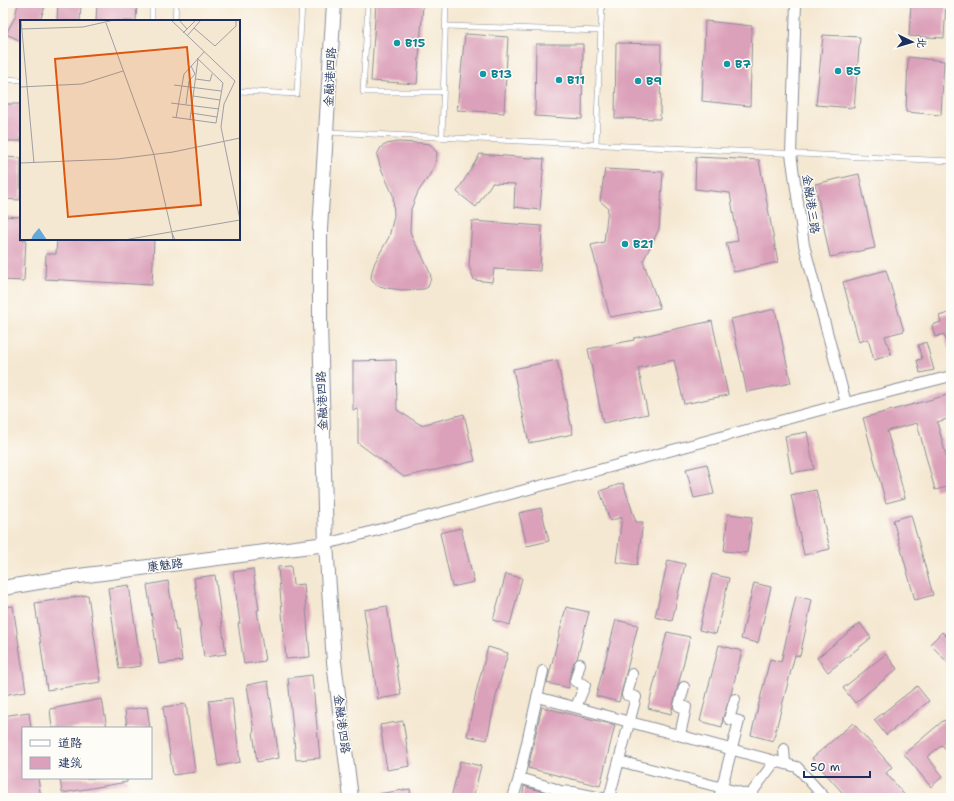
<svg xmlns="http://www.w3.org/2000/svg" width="954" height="801" viewBox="0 0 954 801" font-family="'Shantell Sans','LXGW WenKai TC',sans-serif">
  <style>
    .building { fill: #dca1ba }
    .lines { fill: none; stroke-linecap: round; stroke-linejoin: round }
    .lane-casing { stroke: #888c98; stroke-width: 6 }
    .street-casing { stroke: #888c98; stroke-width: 12 }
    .secondary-casing { stroke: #888c98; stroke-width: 16 }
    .lane { stroke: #fff; stroke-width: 5 }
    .street { stroke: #fff; stroke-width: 10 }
    .secondary { stroke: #fff; stroke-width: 14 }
    .culture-dot { fill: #0f9aa8; stroke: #fdfcf7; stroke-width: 1.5 }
    .labels { text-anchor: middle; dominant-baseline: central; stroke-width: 3; stroke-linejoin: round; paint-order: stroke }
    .culture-label { font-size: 12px; font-weight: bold; fill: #0d838f; stroke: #fdfcf7; text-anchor: start }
    .street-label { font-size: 12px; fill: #1b2f5e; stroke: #fdfcf7 }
    .inset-road { fill: none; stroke: #9e9ea4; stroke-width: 1 }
    .view { fill: #de5710; fill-opacity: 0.15; stroke: #de5710; stroke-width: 2 }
    .inset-edge { fill: none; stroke: #1b2f5e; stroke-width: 2 }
  </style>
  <rect width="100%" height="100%" fill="#fdfcf7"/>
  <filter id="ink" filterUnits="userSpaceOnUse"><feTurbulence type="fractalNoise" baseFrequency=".025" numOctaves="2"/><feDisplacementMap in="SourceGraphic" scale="8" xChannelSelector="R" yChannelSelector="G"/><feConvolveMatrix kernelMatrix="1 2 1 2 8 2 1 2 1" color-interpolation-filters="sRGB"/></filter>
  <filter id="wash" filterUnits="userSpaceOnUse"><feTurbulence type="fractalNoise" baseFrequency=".012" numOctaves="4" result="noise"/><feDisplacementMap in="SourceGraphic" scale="16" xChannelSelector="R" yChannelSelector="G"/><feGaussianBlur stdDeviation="0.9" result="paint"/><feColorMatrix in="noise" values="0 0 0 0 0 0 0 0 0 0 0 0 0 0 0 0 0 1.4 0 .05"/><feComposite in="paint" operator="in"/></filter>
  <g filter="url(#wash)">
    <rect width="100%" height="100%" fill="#f5e8d2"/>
    <g id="blocks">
      <!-- building -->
      <g class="building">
        <path d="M18,3h28l-6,18h-19v20l-15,-7 9,-17z"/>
        <path d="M58,3h23l-1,18h-23z"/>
        <path d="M97,3h40l-1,18h-40z"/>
        <path d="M376,3h23l24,2 -6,79 -46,-3z"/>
        <path d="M911,3h35l-2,35 -35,-2z"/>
        <path d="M705,21l47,5 -2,80 -48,-5z"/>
        <path d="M465,34l43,3 -4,76 -47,-3z"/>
        <path d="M823,35l37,2 -6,71 -38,-3z"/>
        <path d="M616,43l45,1 -1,75 -45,-1z"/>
        <path d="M536,44h47l-1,75 -47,-3z"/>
        <path d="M908,57l36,4 -3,54 -35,-3z"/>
        <rect x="3" y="104" width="18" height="37"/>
        <path d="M397,142l24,1 9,1 7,9 -2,12 -6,11 -11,16 -7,17 -1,22 3,9 7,11 10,22 1,5 -3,9 -4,2 -22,1 -15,-2 -11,-3 -5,-7 1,-7 3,-9 14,-25 5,-21 -1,-21 -13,-29 -3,-11 4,-8 6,-3z"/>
        <path d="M480,154l64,5 -4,51 -26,-3 1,-23 -23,-1 -16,24 -19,-15z"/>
        <path d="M4,157l17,1 -1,42 -17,-1z"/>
        <path d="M696,157l63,3 19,102 -44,10 -8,-29 12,-2 -8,-48 -35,-4z"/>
        <path d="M605,169l58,3 -4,57 -16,32 17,47 -50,9 -19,-72 13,-3 4,-34 -8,-7z"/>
        <path d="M859,174l16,74 -45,9 -15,-73z"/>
        <path d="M3,216l18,1v22h5l-2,42 -21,-1z"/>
        <path d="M472,221l70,5 -2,45 -46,-2 -2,13 -18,-2 -5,-14z"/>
        <path d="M57,239h97l-2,46 -107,-6 1,-25h10z"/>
        <path d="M886,270l18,61 -19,5 6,19 -17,5 -6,-21 -9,3 -16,-60z"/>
        <path d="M775,309l16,74 -44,9 -16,-73z"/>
        <path d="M951,312v38h-2l-5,-16 -9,3 -3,-12 9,-3 -2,-6z"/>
        <path d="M712,321l16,74 -44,9 -10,-44 -36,8 10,46 -45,9 -15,-74 46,-9v-2z"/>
        <path d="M926,342l8,28 -14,3 -3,-13 5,-1 -4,-14z"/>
        <path d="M396,360l1,50 24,15 43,-11 11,47 -71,16 -46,-34v-34l-5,1v-49z"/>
        <path d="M557,360l16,74 -44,9 -16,-74z"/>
        <path d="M951,394v24l-14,4 14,52v12l-16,4 -18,-67 -30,8 18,67 -19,5 -23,-85z"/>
        <path d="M807,432l7,37 -23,4 -6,-37z"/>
        <path d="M707,464l7,30 -20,4 -8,-29z"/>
        <path d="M623,483l13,39h7l-6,43 -21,-3 6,-45 -12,4 -10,-30z"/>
        <path d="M816,490l14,59 -26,6 -13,-60z"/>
        <path d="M541,508l8,33 -22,5 -8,-33z"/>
        <path d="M728,514l24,3 -5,36 -23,-2z"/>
        <path d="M911,515l22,80 -18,5 -22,-80z"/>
        <path d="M461,528l13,54 -22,5 -12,-54z"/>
        <path d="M668,560l17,4 -13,57 -17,-4z"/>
        <path d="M291,566l2,19 11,-1 6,73 -24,2 -8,-92z"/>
        <path d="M253,569l6,41h-2l8,51 -21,3 -6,-41h2l-7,-51z"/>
        <path d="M506,574l16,4 -12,47 -17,-5z"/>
        <path d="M712,574l17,4 -13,56 -17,-4z"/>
        <path d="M215,575l11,79 -22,3 -4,-31h1l-7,-48z"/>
        <path d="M168,581l8,50 2,-1 4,31 -23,3 -12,-79z"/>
        <path d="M754,583l17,4 -13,56 -17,-4z"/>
        <path d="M129,585l12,81 -22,3 -11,-81z"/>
        <path d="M88,595l13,87 -54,8 -12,-87z"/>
        <path d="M796,596l16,4 -12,56 -5,-1 -22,86 -22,-6 19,-76 11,3z"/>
        <path d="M13,606l13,85 -23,4v-88z"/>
        <path d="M387,606l14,89 -23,4 -14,-89z"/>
        <path d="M566,607l23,5 -12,47 -3,3 -5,17v9l-22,-5z"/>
        <path d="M616,620l22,5 -19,77 -23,-6z"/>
        <path d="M860,623l11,15 -43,34 -11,-14z"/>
        <path d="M667,632l23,5 -19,77 -23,-6z"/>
        <path d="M942,632l9,9v25l-21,-22z"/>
        <path d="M719,645l23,6 -11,43 -8,23 -1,10 -22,-6z"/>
        <path d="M488,647l20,6 -12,43 -9,44 -20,-4 9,-44z"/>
        <path d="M886,654l11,15 -42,34 -12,-15z"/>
        <path d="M312,675l8,83 -24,2 -8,-82z"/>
        <path d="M268,681l11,77 -22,4 -4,-31h1l-7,-46z"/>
        <path d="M917,686l12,15 -43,34 -12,-15z"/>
        <path d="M232,698l8,64 -22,4 -9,-65z"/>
        <path d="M102,699l5,29h-55l-2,-19z"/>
        <path d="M186,704l9,68 -22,3 -10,-68z"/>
        <path d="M147,707l3,21h-23l-2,-18z"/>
        <path d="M542,707l73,18 -15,61 -72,-18z"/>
        <path d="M29,712l2,16h-8v50h15l3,20h-38v-82z"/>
        <path d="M944,720l7,8v27l-9,-10 -15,12 16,19 -12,11 -27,-33z"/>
        <path d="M403,721l7,45 -23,4 -7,-45z"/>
        <path d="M853,723l39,44 -6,6 21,25h-60l-35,-40z"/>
        <path d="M460,761l21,5 -8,32h-22z"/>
        <path d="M60,778h67v4l-65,11z"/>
        <path d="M524,786l23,7 -1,5h-24z"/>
        <path d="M410,789l1,9h-33v-4z"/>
      </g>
    </g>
  </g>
  <g filter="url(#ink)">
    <use href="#blocks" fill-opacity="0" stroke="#888c98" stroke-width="1"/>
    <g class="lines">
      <!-- lane casing -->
      <g class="lane-casing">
        <g id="lane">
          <path d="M368,3l-5,89h80"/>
          <path d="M152,21v-18"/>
          <path d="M175,21l1,-18"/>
          <path d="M446,26l155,5"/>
          <path d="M3,79l18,1"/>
          <path d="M239,91l58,3 5,-91"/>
          <path d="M327,132l624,29"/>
          <path d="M442,137l4,-134"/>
          <path d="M596,144l6,-141"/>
        </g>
      </g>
      <!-- street casing -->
      <g class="street-casing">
        <g id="street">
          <path d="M796,3l-5,151 13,91 42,158"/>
          <path d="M326,544l520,-141 105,-27"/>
          <path d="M537,697l260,70 28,31"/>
          <path d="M576,707l9,-22 -10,-4 5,-17"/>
          <path d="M680,735l6,-28 -7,-1 5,-19"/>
          <path d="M784,749l1,14"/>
          <path d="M619,761l131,34 3,3"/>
          <path d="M519,778l34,10 7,3 13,1 29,6"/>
          <path d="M750,795l25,-34"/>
          <path d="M513,798l6,-20 24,-107"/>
          <path d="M609,798l27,-101 -9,-2 5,-21"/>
          <path d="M719,798l20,-77 -10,-2 6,-20"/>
        </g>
      </g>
      <!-- secondary casing -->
      <g class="secondary-casing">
        <g id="secondary">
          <path d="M334,3l-14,226v95l6,220 8,118 17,136"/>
          <path d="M3,588l53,-9 270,-35"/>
        </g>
      </g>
      <!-- lane -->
      <use href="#lane" class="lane"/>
      <!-- street -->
      <use href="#street" class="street"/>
      <!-- secondary -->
      <use href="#secondary" class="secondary"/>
    </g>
  </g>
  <!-- markers -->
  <g class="culture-dot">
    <circle cx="397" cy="43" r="4"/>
    <circle cx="727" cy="64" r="4"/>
    <circle cx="838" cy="71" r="4"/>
    <circle cx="483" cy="74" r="4"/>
    <circle cx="559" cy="80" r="4"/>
    <circle cx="638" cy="81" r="4"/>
    <circle cx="625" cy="244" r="4"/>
  </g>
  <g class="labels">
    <!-- culture labels -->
    <g class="culture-label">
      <text x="405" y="43">B15</text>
      <text x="735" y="64">B7</text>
      <text x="846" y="71">B5</text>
      <text x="491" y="74">B13</text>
      <text x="567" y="80">B11</text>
      <text x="646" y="81">B9</text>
      <text x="633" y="244">B21</text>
    </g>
    <!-- street labels -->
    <g class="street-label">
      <text transform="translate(330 77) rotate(-87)">金融港四路</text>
      <text transform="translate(811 204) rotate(82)">金融港三路</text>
      <text transform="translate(322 401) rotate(-92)">金融港四路</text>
      <text transform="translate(165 565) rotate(-7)">康魅路</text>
      <text transform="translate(342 724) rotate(83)">金融港四路</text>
    </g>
  </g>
  <!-- overview -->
  <g transform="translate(20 20)">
    <rect width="220" height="220" fill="#f5e8d2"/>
    <path d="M19,208l8,12h-16l2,-5z" fill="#67a8db"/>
    <path class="inset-road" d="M1,0l13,143M151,0l64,61 -11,23 -3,23 19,93M159,0l8,9M86,3l48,132M174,8l21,18 21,-20v-6M0,9l63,-2 31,-7M163,13l13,-13M167,16l14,-16M176,59l14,2 2,-7M154,65l47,6M0,67l62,-3 41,-13M173,76l27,4M151,83l48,6M166,84l3,-23 6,-7 -4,-8M171,93l26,4M152,97l44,6 7,-40 -26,-25M156,98l8,-44 20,-22M170,100l8,-61M134,135l18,78M0,143l97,-4 56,-7 67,-14M104,220l116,-20M153,220l-1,-7 3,7"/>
    <path class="view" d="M167,27l14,158 -133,12 -13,-158z"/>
    <rect width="220" height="220" class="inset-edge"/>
  </g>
  <!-- margin -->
  <rect width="954" height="801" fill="none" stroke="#fdfcf7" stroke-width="16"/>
  <!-- legend -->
  <rect x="22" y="727" width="130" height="52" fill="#fdfcf7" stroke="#a3aaba"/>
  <rect x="30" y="740" width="20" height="6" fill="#ffffff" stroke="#a3aaba"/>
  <text x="58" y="747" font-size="12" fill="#1b2f5e">道路</text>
  <rect x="30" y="757" width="20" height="12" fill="#dca1ba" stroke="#a3aaba"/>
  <text x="58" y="767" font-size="12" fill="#1b2f5e">建筑</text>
  <!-- north arrow -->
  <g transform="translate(912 42) rotate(95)" stroke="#fdfcf7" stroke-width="3" paint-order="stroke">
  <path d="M0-3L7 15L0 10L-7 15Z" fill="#1b2f5e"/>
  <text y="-6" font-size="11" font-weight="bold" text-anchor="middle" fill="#1b2f5e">北</text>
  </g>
  <!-- scale -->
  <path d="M804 771v6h66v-6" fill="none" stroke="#1b2f5e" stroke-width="2"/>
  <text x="810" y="771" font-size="12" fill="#1b2f5e" stroke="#fdfcf7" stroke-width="3" paint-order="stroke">50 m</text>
</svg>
